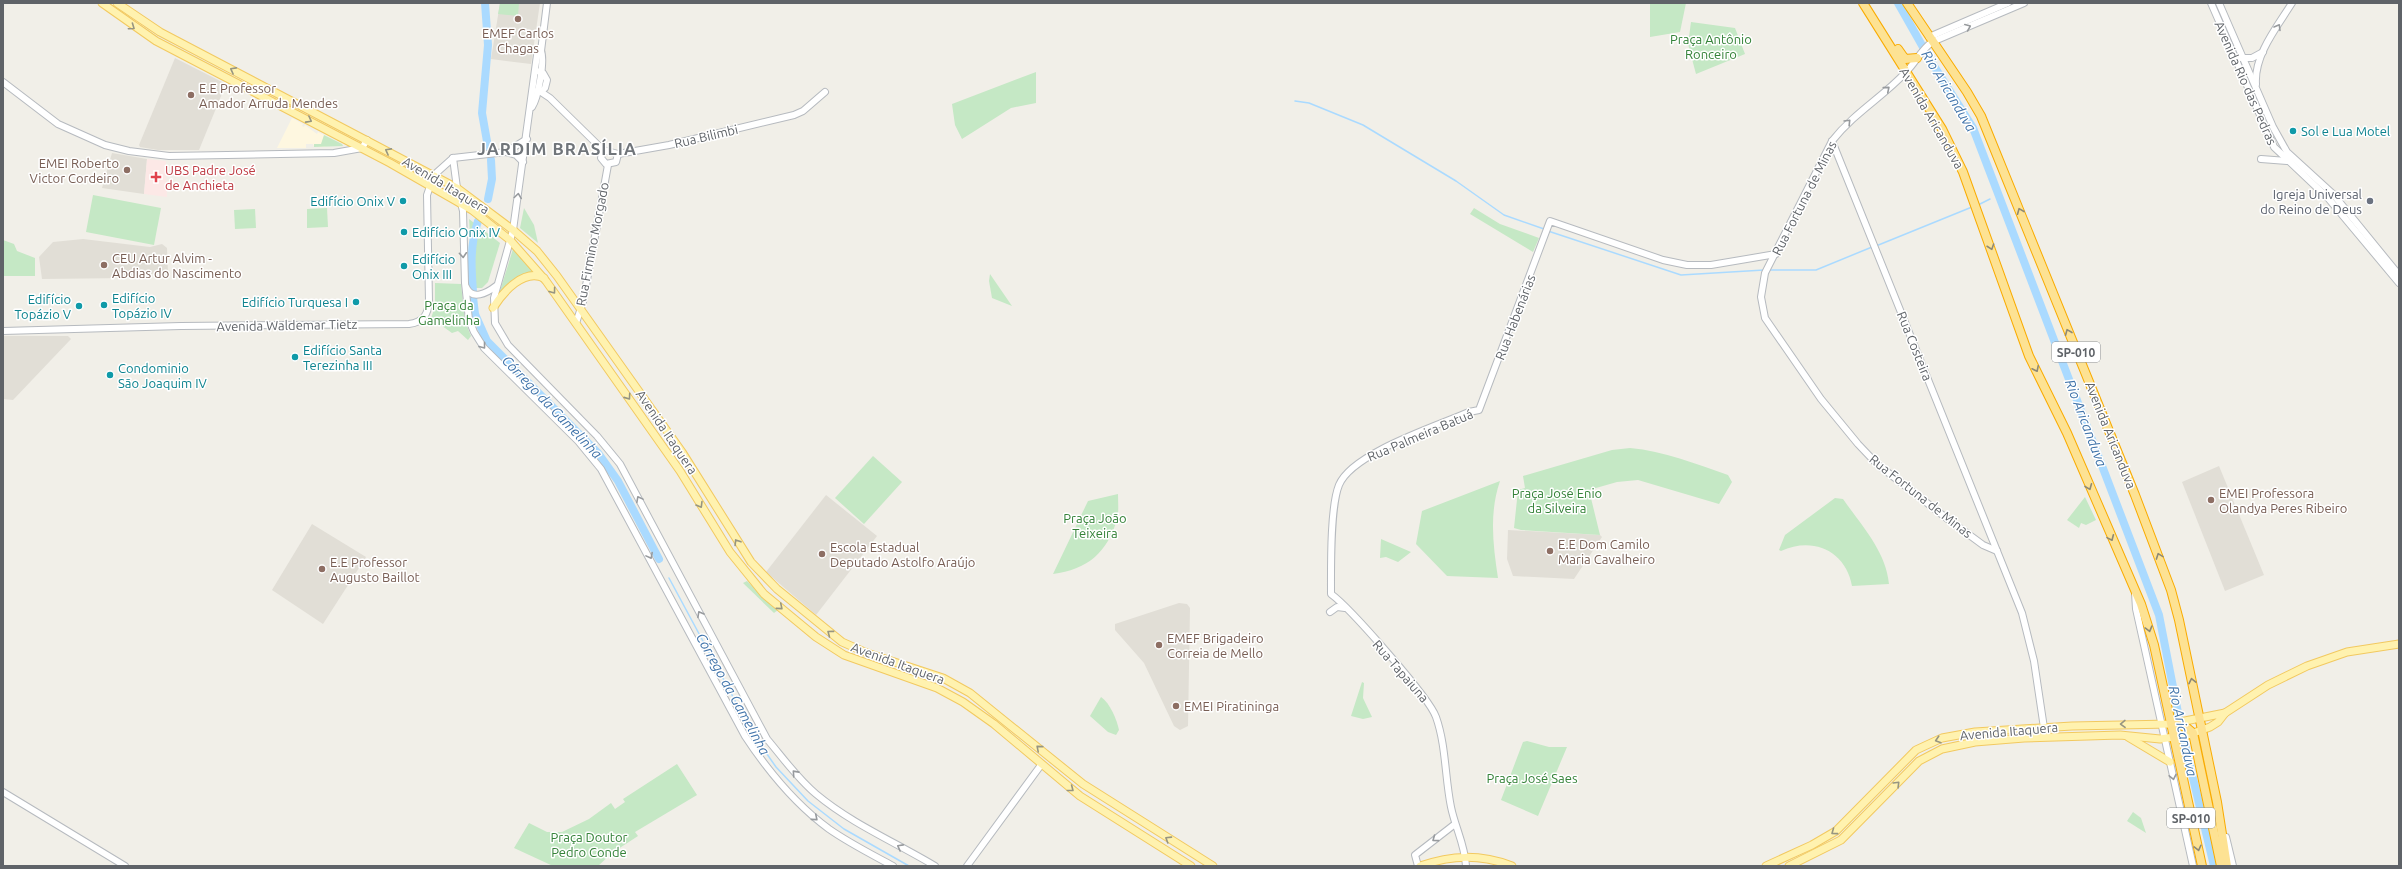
<svg xmlns="http://www.w3.org/2000/svg" width="2402" height="869" viewBox="0 0 2402 869" font-family="Ubuntu,sans-serif">
  <style>
    .commercial { fill: #fef7e0 }
    .education { fill: #e1ded6 }
    .medical { fill: #fce8e6 }
    .green { fill: #c5e8c5 }
    .lines { fill: none; stroke-linecap: round; stroke-linejoin: round }
    .stream { stroke: #aadaff; stroke-width: 1.5 }
    .river { stroke: #aadaff; stroke-width: 8 }
    .secondary-casing { stroke: #b6babf; stroke-width: 8 }
    .primary-casing { stroke: #f2c960; stroke-width: 9 }
    .highway-casing { stroke: #f9ab00; stroke-width: 10 }
    .secondary { stroke: #fff; stroke-width: 6 }
    .primary { stroke: #fff2af; stroke-width: 7 }
    .highway { stroke: #fde293; stroke-width: 8 }
    .oneway { stroke: #979581 }
    .oneway2 { stroke: #979a9d }
    .oneway3 { stroke: #8e8975 }
    .education-dot { fill: #8d6e63; stroke: #fff; stroke-width: 1.5 }
    .culture-dot { fill: #0f9aa8; stroke: #fff; stroke-width: 1.5 }
    .health-dot { fill: #e0444e; stroke: #fff; stroke-width: 1.5 }
    .worship-dot { fill: #6b7280; stroke: #fff; stroke-width: 1.5 }
    .labels { text-anchor: middle; dominant-baseline: central; stroke-width: 3; stroke-linejoin: round; paint-order: stroke }
    .shield { fill: #fff; stroke: #8f9295; stroke-width: 1 }
    .shield-label { font-size: 12px; font-weight: bold; fill: #5f6368 }
    .education-label { font-size: 13px; fill: #785e54; stroke: #fff; text-anchor: start }
    .park-label { font-size: 13px; fill: #348238; stroke: #fff }
    .street-label { font-size: 13px; fill: #5f6368; stroke: #fff }
    .culture-label { font-size: 13px; fill: #0d838f; stroke: #fff; text-anchor: start }
    .health-label { font-size: 13px; fill: #be3a42; stroke: #fff; text-anchor: start }
    .worship-label { font-size: 13px; fill: #5b616d; stroke: #fff; text-anchor: end }
    .water-label { font-size: 14px; font-style: italic; fill: #4174aa; stroke: #fff }
    .district-label { font-size: 17px; font-weight: bold; letter-spacing: 1px; fill: #70757a; stroke: #fff }
  </style>
  <rect width="100%" height="100%" fill="#f1efe8"/>
  <!-- commercial -->
  <path class="commercial" d="M292,118l11,6 -1,2 2,1 1,-2 12,9 1,-2 12,6 -5,9h-11l-1,-3h-7v4h-29z"/>
  <!-- education -->
  <g class="education">
    <path d="M500,3h40l-9,61 -40,-5z"/>
    <path d="M175,58l51,26 -27,66h-41l-18,-3 -1,-2z"/>
    <path d="M112,153l35,6 -3,35 -42,-6z"/>
    <path d="M83,239l67,8 12,-3 5,4 1,25 -38,2 -3,3 -85,1 -3,-22 14,-15z"/>
    <path d="M3,336h65l3,3 -58,61 -10,-1z"/>
    <path d="M2219,466l45,109 -39,16 -43,-109z"/>
    <path d="M826,495l51,41 -61,79 -50,-43z"/>
    <path d="M312,524l54,33 -43,67 -51,-34z"/>
    <path d="M1508,530l92,5 2,2 -28,42 -61,-3 -6,-17z"/>
    <path d="M1179,603l8,1 3,4 -2,118 -8,4 -6,-4 -30,-63 -29,-33v-6z"/>
  </g>
  <!-- medical -->
  <path class="medical" d="M147,159l19,2 1,36 -23,-3z"/>
  <!-- green -->
  <g class="green">
    <path d="M500,3h19l-1,13 -20,-2z"/>
    <path d="M1650,3h36l-6,29 -30,5z"/>
    <path d="M1691,22l44,6 10,26 -49,20 -8,-30z"/>
    <path d="M1036,72v31l-25,5 -49,31 -7,-14 -3,-21z"/>
    <path d="M324,135l18,9 1,2 -29,1v-3h7z"/>
    <path d="M93,195l68,13 -7,37 -68,-13z"/>
    <path d="M327,208l1,19 -21,1v-19z"/>
    <path d="M524,208l10,17 4,18 -18,-15z"/>
    <path d="M1474,208l26,16 39,14 -6,14 -63,-38z"/>
    <path d="M255,209l1,19 -21,1 -1,-19z"/>
    <path d="M469,219l31,24 -12,39 -6,6h-6l-3,-4z"/>
    <path d="M3,240l11,4 3,7 18,7v18h-32z"/>
    <path d="M513,249l21,23 -13,3 -22,19z"/>
    <path d="M990,274l22,32 -20,-8 -3,-17z"/>
    <path d="M435,283l26,1 4,37 6,15 -3,4 -10,-9 -6,2 -21,-15 4,-11z"/>
    <path d="M1630,448c34,3 66,16 98,27l4,7 -13,22 -81,-24 -21,2 -28,8 11,45 -79,-5 -7,-2 4,-38 7,-2 -2,-12 89,-26z"/>
    <path d="M873,456l29,26 -38,42 -29,-26z"/>
    <path d="M1500,481c-11,32 -7,64 -2,97l-51,-2 -31,-32 6,-33z"/>
    <path d="M1118,494c0,8 1,18 -1,25 -9,33 -30,51 -64,55l35,-73z"/>
    <path d="M2085,497l11,23 -10,5 -5,-2 -2,5 -12,-8z"/>
    <path d="M1835,498l8,1c18,26 43,52 46,85l-37,2c-6,-35 -39,-50 -71,-35l-2,-1 6,-15z"/>
    <path d="M1381,539l30,13 -13,10 -12,-5 -6,1z"/>
    <path d="M747,581l31,29 -4,3 -31,-30z"/>
    <path d="M1362,682l2,1 -1,15 9,19 -9,2 -12,-3z"/>
    <path d="M1101,697c9,6 16,23 18,33l-3,5 -8,-3 -18,-16z"/>
    <path d="M1527,741l22,6h18l-29,69 -37,-16 22,-58z"/>
    <path d="M677,764l20,31 -62,37 3,4 -26,17 -14,13h-45l-39,-18 15,-25 18,9h15l27,-13 22,-16 4,6 10,-7 -2,-3z"/>
    <path d="M2133,812l8,6 5,15 -19,-12z"/>
  </g>
  <g class="lines">
    <!-- stream -->
    <g class="stream">
      <path d="M1295,101l14,2 54,22 93,56 48,34 40,14"/>
      <path d="M1978,205l12,-6"/>
      <path d="M1548,231l133,44 83,-5"/>
      <path d="M1876,246l96,-39"/>
      <path d="M1768,270h48l56,-23"/>
      <path d="M669,578l84,156 23,33 32,34 36,28 65,37"/>
    </g>
    <!-- river -->
    <g class="river">
      <path d="M485,3l3,42 -6,68 6,34"/>
      <path d="M1898,3l34,60 41,65 186,487 22,113 33,138"/>
      <path d="M488,199l4,-20 -1,-19"/>
      <path d="M473,291c-2,-25 -3,-46 5,-70"/>
      <path d="M473,297l2,17 12,27 111,112 20,28 41,78"/>
    </g>
    <!-- secondary casing -->
    <g class="secondary-casing">
      <g id="secondary">
        <path d="M2211,3l63,144 54,51 71,85"/>
        <path d="M2219,3l54,124 14,25 46,42 66,81"/>
        <path d="M1929,37l79,-34"/>
        <path d="M541,51l-4,4 -24,175 -19,68 1,25 13,22 89,91 23,28 147,275c16,19 30,39 49,55 36,30 79,48 119,72"/>
        <path d="M2241,58h11l11,-6"/>
        <path d="M537,71l6,2 4,7 -2,8 -4,4 -4,-1"/>
        <path d="M3,82l55,42 47,21 24,6 40,5 165,-3 28,-5 5,-8"/>
        <path d="M2256,84c-2,-29 21,-57 36,-81"/>
        <path d="M541,92l9,6 53,52 15,4 51,-9 125,-30 9,-4 22,-19"/>
        <path d="M532,107c6,-9 13,-46 9,-56l6,-48"/>
        <path d="M1832,141l190,472 12,48 10,67"/>
        <path d="M603,150l-2,8 5,6 10,-2 2,-8"/>
        <path d="M506,152l10,3 7,7"/>
        <path d="M453,158l4,30 6,23 2,72 4,37 5,12 10,16 94,93 23,28 144,267c23,35 50,68 84,93 20,14 42,25 64,37"/>
        <path d="M453,158l53,-6 21,-13"/>
        <path d="M2261,159l26,2"/>
        <path d="M466,287c6,14 21,6 30,-1"/>
        <path d="M576,323l7,-21 25,-137"/>
        <path d="M3,331l178,-5 228,-2c15,-2 19,-10 20,-23l-2,-106 7,-20 19,-17"/>
        <path d="M1997,551l-14,-6 -38,-28 -68,-53 -19,-20 -37,-45 -56,-81 -4,-21 4,-24 67,-132c23,-29 51,-44 74,-69 10,-10 15,-22 26,-30l92,-39"/>
        <path d="M2135,593l1,16 57,257"/>
        <path d="M1330,612l7,-5 8,1"/>
        <path d="M3,792l122,74"/>
        <path d="M2226,837l7,29"/>
        <path d="M967,866l74,-101"/>
        <path d="M1418,866l-3,-11 40,-31"/>
        <path d="M1466,866c-1,-21 -11,-39 -15,-59 -6,-29 -5,-62 -15,-90 -7,-20 -87,-110 -105,-123 0,-26 -1,-87 8,-109 13,-32 98,-59 130,-73l10,-2 71,-189 113,39 24,5h24l65,-11"/>
      </g>
    </g>
    <!-- primary casing -->
    <g class="primary-casing">
      <g id="primary">
        <path d="M102,3l54,38 234,122 82,47 38,30 36,41 134,190 50,81 34,42 52,43 28,18 93,33 26,14 31,22 86,72 111,70"/>
        <path d="M117,3l43,29 297,156 56,42 24,21 20,25 125,176 69,110 26,27 65,53 25,11 76,25 27,15 113,91 130,82"/>
        <path d="M493,308c10,-16 31,-40 51,-30"/>
        <path d="M2128,737l42,25"/>
        <path d="M1420,866c32,-11 60,-12 92,0"/>
        <path d="M1766,866l46,-21 24,-14 80,-81 26,-12 33,-6 97,-6 98,-2 55,-11"/>
        <path d="M1789,866l52,-26 78,-79 23,-12 33,-7 49,-4 96,-3 40,4 28,-4 22,-8 8,-5 7,-9 43,-28 39,-19 40,-14 52,-8"/>
      </g>
    </g>
    <!-- highway casing -->
    <g class="highway-casing">
      <g id="highway">
        <path d="M1863,3l79,126 21,43 66,184 38,77 74,171 13,41 48,221"/>
        <path d="M1907,3l60,89 14,24 154,379 36,95 8,30 38,182 10,64"/>
        <path d="M1898,49l7,10 12,-1"/>
        <path d="M2175,724l11,3 7,6 28,133"/>
      </g>
    </g>
    <!-- secondary -->
    <use href="#secondary" class="secondary"/>
    <!-- primary -->
    <use href="#primary" class="primary"/>
    <!-- highway -->
    <use href="#highway" class="highway"/>
  </g>
  <!-- one-way arrows -->
  <defs><path id="oneway-chevron" d="M-2-3.5L2.5 0L-2 3.5" fill="none" stroke-width="1.6" stroke-linecap="round" stroke-linejoin="round"/></defs>
  <g class="oneway">
    <use href="#oneway-chevron" transform="translate(132 27) rotate(35)"/>
    <use href="#oneway-chevron" transform="translate(233 70) rotate(-152)"/>
    <use href="#oneway-chevron" transform="translate(309 120) rotate(28)"/>
    <use href="#oneway-chevron" transform="translate(388 151) rotate(-152)"/>
    <use href="#oneway-chevron" transform="translate(553 291) rotate(54)"/>
    <use href="#oneway-chevron" transform="translate(628 397) rotate(55)"/>
    <use href="#oneway-chevron" transform="translate(700 505) rotate(59)"/>
    <use href="#oneway-chevron" transform="translate(737 542) rotate(-122)"/>
    <use href="#oneway-chevron" transform="translate(780 607) rotate(40)"/>
    <use href="#oneway-chevron" transform="translate(830 633) rotate(-143)"/>
    <use href="#oneway-chevron" transform="translate(2123 724) rotate(179)"/>
    <use href="#oneway-chevron" transform="translate(1938 740) rotate(162)"/>
    <use href="#oneway-chevron" transform="translate(1039 748) rotate(-139)"/>
    <use href="#oneway-chevron" transform="translate(1897 784) rotate(-45)"/>
    <use href="#oneway-chevron" transform="translate(1071 789) rotate(38)"/>
    <use href="#oneway-chevron" transform="translate(1834 832) rotate(144)"/>
    <use href="#oneway-chevron" transform="translate(1168 839) rotate(-148)"/>
  </g>
  <g class="oneway2">
    <use href="#oneway-chevron" transform="translate(1968 27) rotate(-23)"/>
    <use href="#oneway-chevron" transform="translate(2278 27) rotate(-59)"/>
    <use href="#oneway-chevron" transform="translate(1887 89) rotate(-40)"/>
    <use href="#oneway-chevron" transform="translate(1848 122) rotate(-46)"/>
    <use href="#oneway-chevron" transform="translate(518 196) rotate(-82)"/>
    <use href="#oneway-chevron" transform="translate(463 255) rotate(86)"/>
    <use href="#oneway-chevron" transform="translate(483 346) rotate(52)"/>
    <use href="#oneway-chevron" transform="translate(639 499) rotate(-118)"/>
    <use href="#oneway-chevron" transform="translate(650 556) rotate(62)"/>
    <use href="#oneway-chevron" transform="translate(700 614) rotate(-119)"/>
    <use href="#oneway-chevron" transform="translate(795 773) rotate(-132)"/>
    <use href="#oneway-chevron" transform="translate(2173 777) rotate(78)"/>
    <use href="#oneway-chevron" transform="translate(815 818) rotate(40)"/>
    <use href="#oneway-chevron" transform="translate(1435 839) rotate(144)"/>
    <use href="#oneway-chevron" transform="translate(900 847) rotate(-152)"/>
  </g>
  <g class="oneway3">
    <use href="#oneway-chevron" transform="translate(2020 211) rotate(-112)"/>
    <use href="#oneway-chevron" transform="translate(1991 247) rotate(71)"/>
    <use href="#oneway-chevron" transform="translate(2068 332) rotate(-112)"/>
    <use href="#oneway-chevron" transform="translate(2036 369) rotate(64)"/>
    <use href="#oneway-chevron" transform="translate(2089 487) rotate(68)"/>
    <use href="#oneway-chevron" transform="translate(2111 538) rotate(66)"/>
    <use href="#oneway-chevron" transform="translate(2159 556) rotate(-110)"/>
    <use href="#oneway-chevron" transform="translate(2149 629) rotate(75)"/>
    <use href="#oneway-chevron" transform="translate(2192 681) rotate(-102)"/>
    <use href="#oneway-chevron" transform="translate(2198 848) rotate(76)"/>
  </g>
  <!-- markers -->
  <g class="education-dot">
    <circle cx="518" cy="19" r="4"/>
    <circle cx="191" cy="95" r="4"/>
    <circle cx="127" cy="170" r="4"/>
    <circle cx="104" cy="265" r="4"/>
    <circle cx="2211" cy="500" r="4"/>
    <circle cx="1550" cy="551" r="4"/>
    <circle cx="822" cy="554" r="4"/>
    <circle cx="322" cy="569" r="4"/>
    <circle cx="1159" cy="645" r="4"/>
    <circle cx="1176" cy="706" r="4"/>
  </g>
  <g class="culture-dot">
    <circle cx="2293" cy="131" r="4"/>
    <circle cx="403" cy="201" r="4"/>
    <circle cx="404" cy="232" r="4"/>
    <circle cx="404" cy="266" r="4"/>
    <circle cx="356" cy="302" r="4"/>
    <circle cx="104" cy="305" r="4"/>
    <circle cx="79" cy="306" r="4"/>
    <circle cx="295" cy="357" r="4"/>
    <circle cx="110" cy="375" r="4"/>
  </g>
  <path class="health-dot" d="M154 171h4v4h4v4h-4v4h-4v-4h-4v-4h4z"/>
  <circle class="worship-dot" cx="2370" cy="201" r="4"/>
  <g class="labels">
    <!-- shield labels -->
    <g class="shield">
      <rect x="2052" y="342" width="48" height="20" rx="3"/>
      <rect x="2167" y="808" width="48" height="20" rx="3"/>
    </g>
    <g class="shield-label">
      <text x="2076" y="352">SP-010</text>
      <text x="2191" y="818">SP-010</text>
    </g>
    <!-- education labels -->
    <g class="education-label">
      <text x="518" y="33" text-anchor="middle">EMEF Carlos<tspan x="518" dy="15">Chagas</tspan></text>
      <text x="199" y="88">E.E Professor<tspan x="199" dy="15">Amador Arruda Mendes</tspan></text>
      <text x="119" y="163" text-anchor="end">EMEI Roberto<tspan x="119" dy="15">Victor Cordeiro</tspan></text>
      <text x="112" y="258">CEU Artur Alvim -<tspan x="112" dy="15">Abdias do Nascimento</tspan></text>
      <text x="2219" y="493">EMEI Professora<tspan x="2219" dy="15">Olandya Peres Ribeiro</tspan></text>
      <text x="1558" y="544">E.E Dom Camilo<tspan x="1558" dy="15">Maria Cavalheiro</tspan></text>
      <text x="830" y="547">Escola Estadual<tspan x="830" dy="15">Deputado Astolfo Araújo</tspan></text>
      <text x="330" y="562">E.E Professor<tspan x="330" dy="15">Augusto Baillot</tspan></text>
      <text x="1167" y="638">EMEF Brigadeiro<tspan x="1167" dy="15">Correia de Mello</tspan></text>
      <text x="1184" y="706">EMEI Piratininga</text>
    </g>
    <!-- park labels -->
    <g class="park-label">
      <text x="1711" y="39">Praça Antônio<tspan x="1711" dy="15">Ronceiro</tspan></text>
      <text x="449" y="305">Praça da<tspan x="449" dy="15">Gamelinha</tspan></text>
      <text x="1557" y="493">Praça José Enio<tspan x="1557" dy="15">da Silveira</tspan></text>
      <text x="1095" y="518">Praça João<tspan x="1095" dy="15">Teixeira</tspan></text>
      <text x="1532" y="778">Praça José Saes</text>
      <text x="589" y="837">Praça Doutor<tspan x="589" dy="15">Pedro Conde</tspan></text>
    </g>
    <!-- street labels -->
    <g class="street-label">
      <text transform="translate(2246 83) rotate(66)">Avenida Rio das Pedras</text>
      <text transform="translate(1932 118) rotate(60)">Avenida Aricanduva</text>
      <text transform="translate(706 136) rotate(-13)">Rua Bilimbi</text>
      <text transform="translate(446 185) rotate(31)">Avenida Itaquera</text>
      <text transform="translate(1804 198) rotate(-63)">Rua Fortuna de Minas</text>
      <text transform="translate(592 244) rotate(-79)">Rua Firmino Morgado</text>
      <text transform="translate(1515 317) rotate(-69)">Rua Habenárias</text>
      <text transform="translate(287 325) rotate(-1)">Avenida Waldemar Tietz</text>
      <text transform="translate(1915 346) rotate(68)">Rua Costeira</text>
      <text transform="translate(667 432) rotate(56)">Avenida Itaquera</text>
      <text transform="translate(1420 435) rotate(-23)">Rua Palmeira Batuá</text>
      <text transform="translate(2111 435) rotate(68)">Avenida Aricanduva</text>
      <text transform="translate(1921 496) rotate(38)">Rua Fortuna de Minas</text>
      <text transform="translate(898 663) rotate(20)">Avenida Itaquera</text>
      <text transform="translate(1401 671) rotate(49)">Rua Tapaiuna</text>
      <text transform="translate(2009 731) rotate(-5)">Avenida Itaquera</text>
    </g>
    <!-- culture labels -->
    <g class="culture-label">
      <text x="2301" y="131">Sol e Lua Motel</text>
      <text x="395" y="201" text-anchor="end">Edifício Onix V</text>
      <text x="412" y="232">Edifício Onix IV</text>
      <text x="412" y="259">Edifício<tspan x="412" dy="15">Onix III</tspan></text>
      <text x="112" y="298">Edifício<tspan x="112" dy="15">Topázio IV</tspan></text>
      <text x="71" y="299" text-anchor="end">Edifício<tspan x="71" dy="15">Topázio V</tspan></text>
      <text x="348" y="302" text-anchor="end">Edifício Turquesa I</text>
      <text x="303" y="350">Edifício Santa<tspan x="303" dy="15">Terezinha III</tspan></text>
      <text x="118" y="368">Condominio<tspan x="118" dy="15">São Joaquim IV</tspan></text>
    </g>
    <!-- health labels -->
    <g class="health-label">
      <text x="165" y="170">UBS Padre José<tspan x="165" dy="15">de Anchieta</tspan></text>
    </g>
    <!-- worship labels -->
    <g class="worship-label">
      <text x="2362" y="194">Igreja Universal<tspan x="2362" dy="15">do Reino de Deus</tspan></text>
    </g>
    <!-- water labels -->
    <g class="water-label">
      <text transform="translate(1949 91) rotate(59)">Rio Aricanduva</text>
      <text transform="translate(552 407) rotate(46)">Córrego da Gamelinha</text>
      <text transform="translate(2086 423) rotate(69)">Rio Aricanduva</text>
      <text transform="translate(733 694) rotate(61)">Córrego da Gamelinha</text>
      <text transform="translate(2183 731) rotate(78)">Rio Aricanduva</text>
    </g>
    <!-- district labels -->
    <g class="district-label">
      <text x="557" y="148">JARDIM BRASÍLIA</text>
    </g>
  </g>
  <!-- border -->
  <rect width="2402" height="869" fill="none" stroke="#5f6368" stroke-width="8"/>
</svg>
